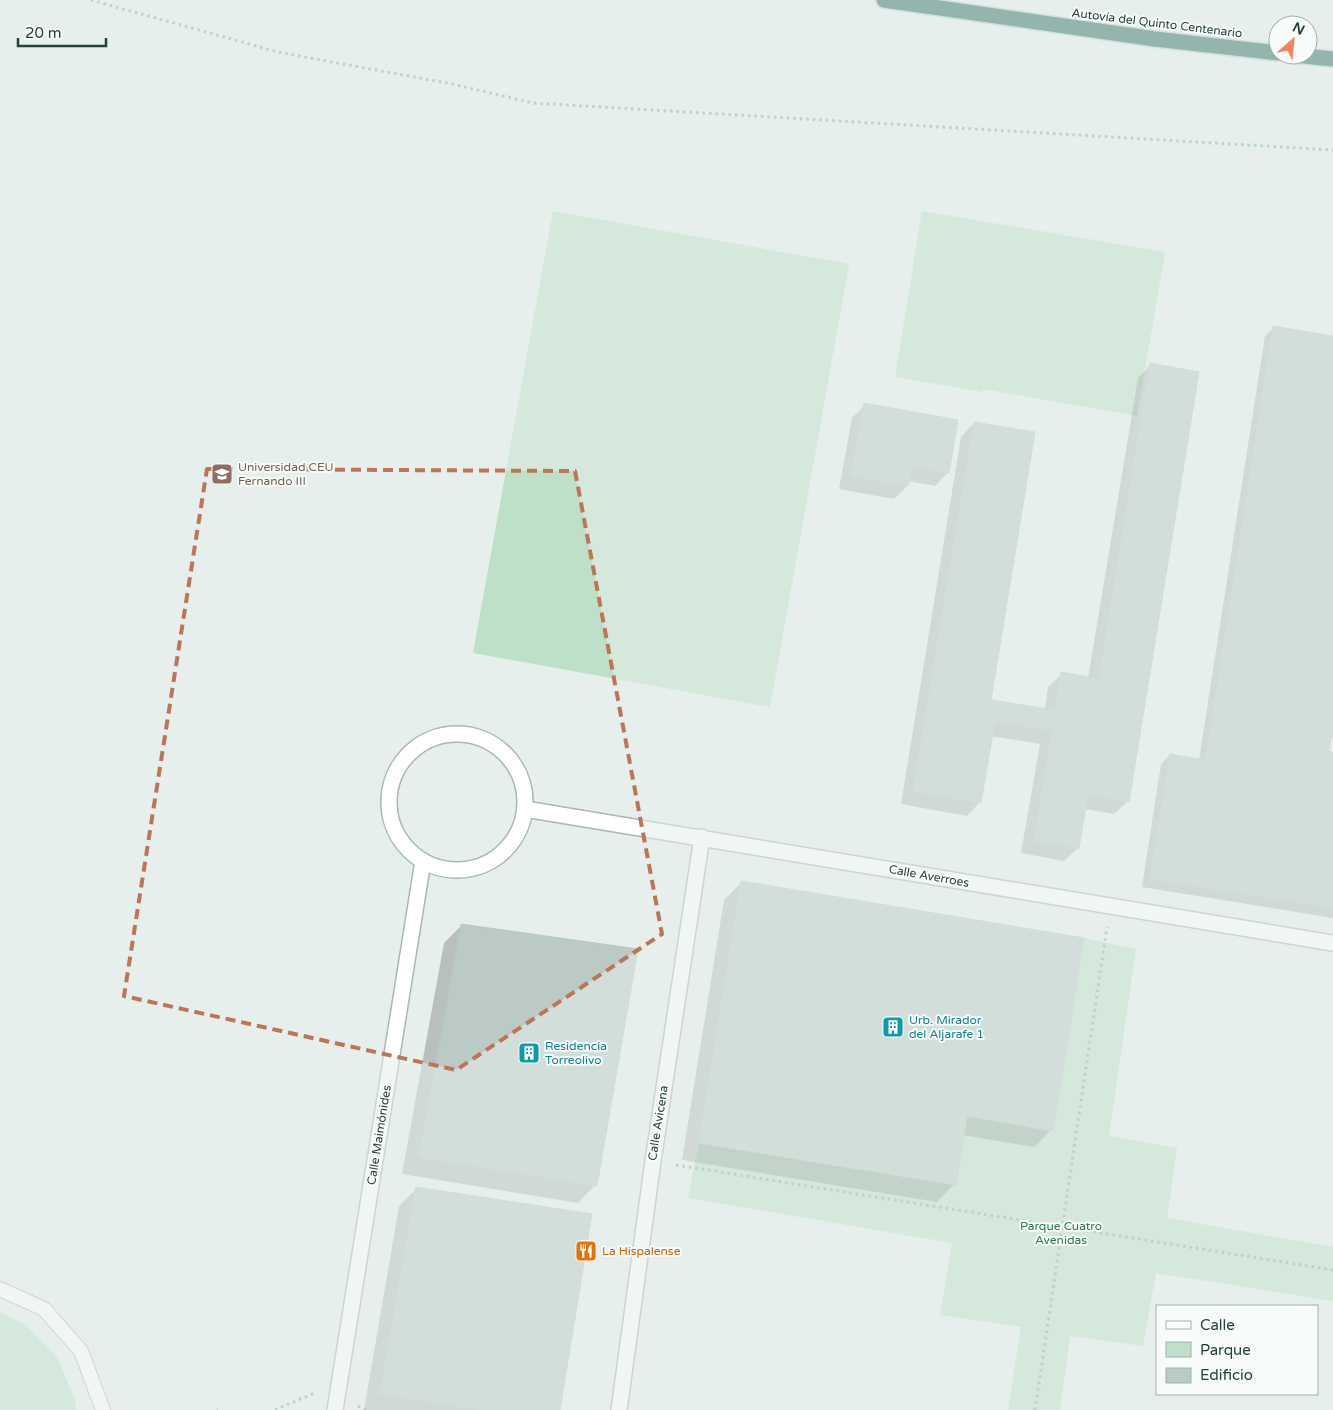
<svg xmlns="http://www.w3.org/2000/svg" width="1333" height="1410" viewBox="0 0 1333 1410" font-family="'Varela Round',sans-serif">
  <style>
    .green { fill: #bfe0c8 }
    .shadow { fill: #0003 }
    .building { fill: #bbcac4; stroke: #b8c9c2 }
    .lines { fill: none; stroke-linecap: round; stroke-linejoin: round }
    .service-casing { stroke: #a8b8b2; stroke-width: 16 }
    .minor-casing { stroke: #a8b8b2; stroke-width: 18 }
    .motorway-casing { stroke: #c2cac8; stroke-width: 18 }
    .path { stroke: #86b3a5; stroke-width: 3; stroke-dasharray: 2.5 4; stroke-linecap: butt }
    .service { stroke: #fff; stroke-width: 14 }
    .minor { stroke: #fff; stroke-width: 15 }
    .motorway { stroke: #2f6f62; stroke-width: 15 }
    .marked { fill: none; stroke: #c07456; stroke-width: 4; stroke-dasharray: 10 6; stroke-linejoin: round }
    .labels { text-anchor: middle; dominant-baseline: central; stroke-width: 4; stroke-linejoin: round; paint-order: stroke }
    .street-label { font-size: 12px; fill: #24423a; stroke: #f7fbf9 }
    .education-label { font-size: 12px; fill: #785e54; stroke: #f7fbf9; text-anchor: start }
    .culture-label { font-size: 12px; fill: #0d838f; stroke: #f7fbf9; text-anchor: start }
    .park-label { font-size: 12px; fill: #2d7a4b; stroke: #f7fbf9 }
    .food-label { font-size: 12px; fill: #c56008; stroke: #f7fbf9; text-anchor: start }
  </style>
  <rect width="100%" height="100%" fill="#e6efeb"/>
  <!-- green -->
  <g class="green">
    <path d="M553,211l296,53 -79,443 -297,-54z"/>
    <path d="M922,211l243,41 -28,164 -154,-27v3l-88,-15z"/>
    <path d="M1084,938l52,11 -27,187 68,12 -10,70 166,29v54l-177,-28 -13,73 -73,-10 -10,74h-52l13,-83 -81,-12 12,-72 -264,-45 11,-55 256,42 12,-69 85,14z"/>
    <path d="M0,1312l26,13 31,33 18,41 1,11h-76z"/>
  </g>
  <!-- shadow -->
  <g class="shadow">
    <path d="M1274,328l59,9v401h-3l-2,14 5,1v165l-191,-31 19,-123 9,-9 29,5 66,-424z"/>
    <path d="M1151,365l-23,436 -14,13 -30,-5 -6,39 -14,13 -43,-8 19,-109 -49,-8 -11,66 -13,14 -66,-12 60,-367 13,-14 15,278 56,9 3,-23 14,-13 26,4 50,-300z"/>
    <path d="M865,405l83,67 -13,14 -27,-5 -1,5 -13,13 -55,-10 13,-71z"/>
    <path d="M741,883l310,247 -17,17 -71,-12 -9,49 -17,18 -255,-42 42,-260z"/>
    <path d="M462,925l133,260 -17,18 -176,-29 42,-231z"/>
    <path d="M417,1188l142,222h-195l35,-204z"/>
  </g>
  <!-- building -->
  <g class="building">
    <path d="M1273,326l60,10v393l-4,22 4,1v156l-183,-29 20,-125 36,6z"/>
    <path d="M1150,363l49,9 -70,430 -41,-7 -9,53 -45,-7 18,-110 -57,-10 -14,82 -68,-12 61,-369 61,10 -44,268 64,10 6,-38 38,7z"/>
    <path d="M864,403l94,17 -9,53 -37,-7 -4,20 -57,-10z"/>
    <path d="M741,881l343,57 -31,193 -86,-15 -11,69 -257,-42z"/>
    <path d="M461,924l177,25 -41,237 -178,-29z"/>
    <path d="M416,1187l176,27 -32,196h-79l-101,-16z"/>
  </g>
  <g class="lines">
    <!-- service casing -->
    <g class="service-casing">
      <path id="service" d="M0,1289l44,20 37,42 22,59"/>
    </g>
    <!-- minor casing -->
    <g class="minor-casing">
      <g id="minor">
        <circle cx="457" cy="802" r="68"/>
        <path d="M525,809c270,43 539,90 808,134"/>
        <path d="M335,1410l88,-549"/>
        <path d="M619,1410l34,-249 49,-324"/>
      </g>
    </g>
    <!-- motorway casing -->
    <g class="motorway-casing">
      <g id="motorway">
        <path d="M884,0l271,39 123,14"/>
        <path d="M1294,55l39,4"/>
      </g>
    </g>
    <!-- path -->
    <g class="path">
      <path d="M91,0l187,52 174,32 81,19 800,47"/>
      <path d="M676,1165l657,105"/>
      <path d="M358,1406l8,4"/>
      <path d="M217,1410h1"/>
      <path d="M275,1410l37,-16h4"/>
      <path d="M1035,1410l72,-483"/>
    </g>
    <!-- service -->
    <use href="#service" class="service"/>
    <!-- minor -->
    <use href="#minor" class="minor"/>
    <!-- motorway -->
    <use href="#motorway" class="motorway"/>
  </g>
  <!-- marked area -->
  <path d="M0 0H1333V1410H0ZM207,469l368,2 87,463 -206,136 -332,-74z" fill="#e6efeb" fill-opacity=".55" fill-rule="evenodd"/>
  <path class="marked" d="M207,469l368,2 87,463 -206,136 -332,-74z"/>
  <!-- icons -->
  <defs>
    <g id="university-square" transform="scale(1.125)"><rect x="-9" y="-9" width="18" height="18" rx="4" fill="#8d6e63" stroke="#f7fbf9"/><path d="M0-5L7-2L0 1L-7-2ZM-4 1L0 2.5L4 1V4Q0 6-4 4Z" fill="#fff"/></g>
    <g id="building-square" transform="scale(1.125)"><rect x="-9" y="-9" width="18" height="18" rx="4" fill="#0f9aa8" stroke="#f7fbf9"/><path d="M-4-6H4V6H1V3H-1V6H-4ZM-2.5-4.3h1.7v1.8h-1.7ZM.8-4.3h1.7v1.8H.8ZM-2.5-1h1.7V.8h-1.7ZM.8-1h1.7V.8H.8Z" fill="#fff"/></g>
    <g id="restaurant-square" transform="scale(1.125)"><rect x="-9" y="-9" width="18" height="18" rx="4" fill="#e8710a" stroke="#f7fbf9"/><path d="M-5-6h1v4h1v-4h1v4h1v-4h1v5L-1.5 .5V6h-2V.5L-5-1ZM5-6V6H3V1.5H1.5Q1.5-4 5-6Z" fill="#fff"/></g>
  </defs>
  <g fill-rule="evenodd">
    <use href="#university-square" x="222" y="474"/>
    <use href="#building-square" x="893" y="1027"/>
    <use href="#building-square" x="529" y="1053"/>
    <use href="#restaurant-square" x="586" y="1251"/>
  </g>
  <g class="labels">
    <!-- street labels -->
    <g class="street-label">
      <text transform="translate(1157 23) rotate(7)">Autovía del Quinto Centenario</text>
      <text transform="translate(929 876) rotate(10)">Calle Averroes</text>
      <text transform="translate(658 1123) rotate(-81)">Calle Avicena</text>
      <text transform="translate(379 1135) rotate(-81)">Calle Maimónides</text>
    </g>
    <!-- education labels -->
    <g class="education-label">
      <text x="238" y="467">Universidad CEU<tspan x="238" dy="14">Fernando III</tspan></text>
    </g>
    <!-- culture labels -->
    <g class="culture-label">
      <text x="909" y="1020">Urb. Mirador<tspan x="909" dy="14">del Aljarafe 1</tspan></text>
      <text x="545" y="1046">Residencia<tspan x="545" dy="14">Torreolivo</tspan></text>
    </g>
    <!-- park labels -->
    <g class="park-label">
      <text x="1061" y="1226">Parque Cuatro<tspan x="1061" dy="14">Avenidas</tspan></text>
    </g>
    <!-- food labels -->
    <g class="food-label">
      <text x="602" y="1251">La Hispalense</text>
    </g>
  </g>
  <!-- legend -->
  <rect x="1156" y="1305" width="162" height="90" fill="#f7fbf9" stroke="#a3b1ad"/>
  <rect x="1166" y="1321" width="25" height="8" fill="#ffffff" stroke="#a3b1ad"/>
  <text x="1200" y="1330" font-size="15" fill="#24423a">Calle</text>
  <rect x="1166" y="1342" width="25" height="15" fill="#bfe0c8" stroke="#a3b1ad"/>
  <text x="1200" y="1355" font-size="15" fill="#24423a">Parque</text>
  <rect x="1166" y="1368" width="25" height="15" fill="#bbcac4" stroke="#a3b1ad"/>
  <text x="1200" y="1380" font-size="15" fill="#24423a">Edificio</text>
  <!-- north arrow -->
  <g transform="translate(1293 40) rotate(27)"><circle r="24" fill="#f7fbf9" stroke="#a3b1ad"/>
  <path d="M0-4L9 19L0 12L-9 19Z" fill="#f4845f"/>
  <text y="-8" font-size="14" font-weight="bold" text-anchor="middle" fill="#24423a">N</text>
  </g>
  <!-- scale -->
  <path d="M18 38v8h88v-8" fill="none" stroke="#24423a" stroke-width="2.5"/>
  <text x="25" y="38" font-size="15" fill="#24423a" stroke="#f7fbf9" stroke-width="4" paint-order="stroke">20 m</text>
</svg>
